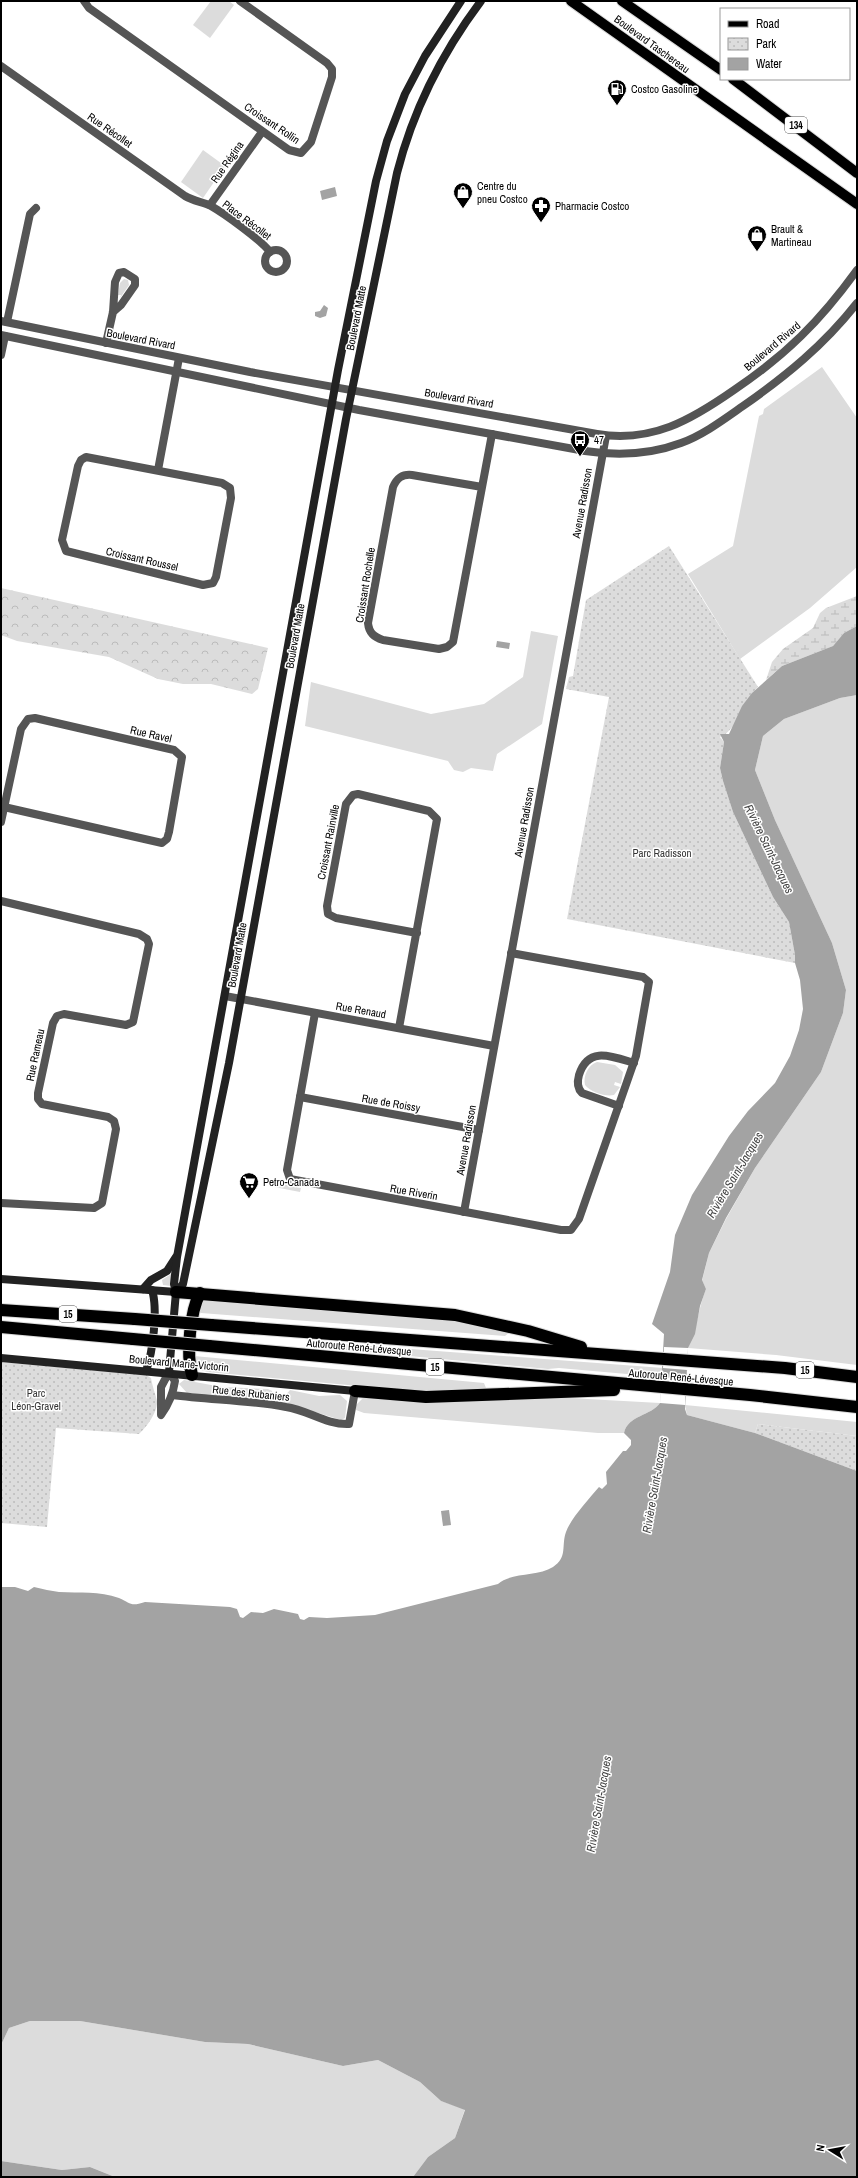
<svg xmlns="http://www.w3.org/2000/svg" width="858" height="2178" viewBox="0 0 858 2178" font-family="'Archivo Narrow',sans-serif">
  <style>
    .grass { fill: #dcdcdc }
    .forest { fill: url(#forest-crowns) }
    .wetland { fill: url(#wetland-marsh) }
    .park { fill: url(#park-dots) }
    .water { fill: #a3a3a3 }
    .pier { fill: #fff }
    .lines { fill: none; stroke-linecap: round; stroke-linejoin: round }
    .primary-casing { stroke: #dbdbdb; stroke-width: 12 }
    .motorway-casing { stroke: #dbdbdb; stroke-width: 14 }
    .minor { stroke: #555; stroke-width: 8 }
    .tertiary { stroke: #555; stroke-width: 8 }
    .secondary { stroke: #222; stroke-width: 8 }
    .primary { stroke: #000; stroke-width: 10 }
    .motorway { stroke: #000; stroke-width: 12 }
    .motorway-bridge-casing { stroke: #dbdbdb; stroke-width: 14; stroke-linecap: butt }
    .motorway-bridge { stroke: #000; stroke-width: 12 }
    .labels { text-anchor: middle; dominant-baseline: central; stroke-width: 3; stroke-linejoin: round; paint-order: stroke }
    .shield { fill: #fff; stroke: #4c4c4c; stroke-width: 1 }
    .shield-label { font-size: 10px; font-weight: bold; fill: #000 }
    .street-label { font-size: 11px; fill: #000; stroke: #fff }
    .poi-label { font-size: 11px; fill: #000; stroke: #fff; text-anchor: start }
    .park-label { font-size: 11px; fill: #333; stroke: #fff }
    .water-label { font-size: 12px; font-style: italic; fill: #444; stroke: #fff }
  </style>
  <defs>
    <pattern id="forest-crowns" width="20" height="18" patternUnits="userSpaceOnUse"><rect width="20" height="18" fill="#dcdcdc"/><path d="M2 6a3 3 0 1 1 6 0M12 15a3 3 0 1 1 6 0" fill="none" stroke="#bbb"/></pattern>
    <pattern id="wetland-marsh" width="20" height="14" patternUnits="userSpaceOnUse"><rect width="20" height="14" fill="#dcdcdc"/><path d="M1 5h8M5 5V1M11 12h8M15 12V8" fill="none" stroke="#bbb"/></pattern>
    <pattern id="park-dots" width="8" height="8" patternUnits="userSpaceOnUse"><rect width="8" height="8" fill="#dcdcdc"/><path d="M2 2h.1M6 6h.1" fill="none" stroke="#bbb" stroke-width="1.8" stroke-linecap="round"/></pattern>
  </defs>
  <rect width="100%" height="100%" fill="#fff"/>
  <!-- grass -->
  <g class="grass">
    <path d="M211,1h18l5,4 -24,33 -17,-13z"/>
    <path d="M203,150l22,16 -22,32 -22,-16z"/>
    <path d="M124,279l4,1 1,5 -9,13 1,-3h-3l2,-12z"/>
    <path d="M822,367l35,51v149l-47,41 -70,51 -52,-85 45,-28 26,-130 4,-2 1,-5z"/>
    <path d="M531,631l27,5 -16,88 -45,30 -4,17 -22,-3 -8,4 -9,-2 -6,-9 -143,-35 6,-44 120,32 53,-10 39,-27z"/>
    <path d="M857,695v670l-81,-10 -88,-7c9,-19 10,-39 18,-59l-4,-8 7,-28 17,-34 29,-51 66,-96 22,-59 3,-23 -14,-47 -57,-123 -20,-50 8,-34 21,-17 56,-21z"/>
    <path d="M597,1062l18,3 8,7 -2,12 -6,-2 -1,3 6,2 -6,8c-9,2 -23,-3 -29,-10 -2,-9 3,-20 12,-23z"/>
    <path d="M275,1182l26,6 -1,4 -26,-5z"/>
    <path d="M171,1274h1l-1,12 -8,-1 -1,-5z"/>
    <path d="M204,1300l222,15 84,17 -5,4 -304,-23 -3,-2 3,-9z"/>
    <path d="M317,1342l346,26 -2,9 -102,-9 -11,1 -234,-22 4,-3z"/>
    <path d="M194,1356l290,27 2,5 -5,2 -69,1 -204,-19 -11,-3z"/>
    <path d="M184,1380l38,7 46,2 4,2 1,8 -7,-1 -4,3 -75,-8 -8,-9z"/>
    <path d="M290,1390l29,6 21,-1 7,6 -2,17 -4,2 -58,-18 1,-5z"/>
    <path d="M363,1398h206l91,5c-9,13 -32,12 -36,30h-26l-234,-20 -8,-3v-5z"/>
    <path d="M685,1405l172,17v14l-99,-12 -3,9 -68,-18z"/>
    <path d="M30,2021h50l125,21 43,2 95,22 35,-6 42,22 21,19 24,8 -10,29 -27,19 -15,20h-298l-25,-10 -28,3 -61,-9v-116l8,-17z"/>
  </g>
  <!-- forest -->
  <path class="forest" d="M1,588l267,60 -10,41 -6,5 -41,-10h-28l-25,-5 -49,-22 -92,-16 -16,-6z"/>
  <!-- wetland -->
  <path class="wetland" d="M857,596v30l-13,7 -11,13 -51,20 -16,14 6,-18 11,-13 30,-21 7,-15 6,-5z"/>
  <!-- park -->
  <g class="park">
    <path d="M669,546l89,141c-15,14 -19,42 -38,50l4,5 -4,26 3,13 10,31 40,85 16,25 6,33v8l-228,-44 42,-222 -43,-8 3,-12 4,-1 13,-76z"/>
    <path d="M1,1362l145,13 5,3c1,7 5,18 6,23 1,11 -11,27 -18,33l-83,-6 -9,99 -46,-4z"/>
    <path d="M758,1424l99,12v35l-102,-38z"/>
  </g>
  <!-- water -->
  <g class="water">
    <path d="M335,187l2,9 -15,4 -2,-9z"/>
    <path d="M324,305l4,3 -2,8 -6,2 -5,-2v-4l5,-1z"/>
    <path d="M857,626v69l-17,3 -56,21 -21,17 -8,34 20,50 57,123 14,47 -3,23 -22,59 -66,96 -29,50 -17,35 -7,27 4,9 -6,17 -5,28 -7,14 -3,61 2,6 68,18 102,38v706h-444l15,-20 27,-19 10,-28 -24,-9 -21,-19 -42,-22 -35,6 -95,-22 -43,-2 -125,-21h-50l-21,7 -8,17v-458h14l13,4 6,-4c9,2 17,4 25,5 21,1 40,-1 60,6 12,5 11,9 26,4l85,5 7,2 3,8 3,1 8,-6 12,1 11,-4 24,5 2,5 4,1 5,-3 18,1 48,-3 123,-31c13,-12 39,-7 55,-17 15,-10 8,-21 13,-35 5,-14 23,-33 33,-45l3,2 5,-5 -1,-12 17,-21h3l5,-6v-5l-7,-7c4,-18 27,-17 36,-30l4,-69 -12,-10 18,-52 5,-37 17,-40 37,-59 19,-25 27,-28 15,-27 9,-26 4,-21 -3,-29 -5,-17v-8l-6,-33 -16,-25 -40,-85 -10,-31 -3,-13 4,-26 -4,-8h9l13,-28 10,-13 30,-27 51,-20 11,-13z"/>
    <path d="M497,641l13,2 -1,6 -13,-2z"/>
    <path d="M449,1510l2,15 -8,1 -2,-15z"/>
    <path d="M1,2161l61,9 28,-3 25,10h-114z"/>
  </g>
  <!-- pier -->
  <g class="pier">
    <path d="M664,1347l24,1 -1,22 -24,-2z"/>
    <path d="M661,1377l24,2v26l-25,-2z"/>
  </g>
  <g class="lines">
    <!-- primary casing -->
    <g class="primary-casing">
      <g id="primary">
        <path d="M571,1l286,203"/>
        <path d="M622,1l99,69"/>
        <path d="M733,79l124,94"/>
      </g>
    </g>
    <!-- motorway casing -->
    <g class="motorway-casing">
      <g id="motorway">
        <path d="M176,1292l279,23 73,16 53,16"/>
        <path d="M1,1310l134,9"/>
        <path d="M211,1325l574,43 72,9"/>
        <path d="M1,1327l132,12"/>
        <path d="M209,1346l541,49 107,12"/>
        <path d="M192,1375c-6,-21 -2,-63 8,-82"/>
        <path d="M355,1391l71,6 188,-7"/>
      </g>
    </g>
    <!-- minor -->
    <g class="minor">
      <path d="M84,1l5,7 200,142 12,3 10,-11 21,-65v-8l-5,-6 -87,-62"/>
      <path d="M1,66l184,130c8,5 18,6 26,10 14,8 50,34 59,46"/>
      <path d="M210,205l52,-73"/>
      <circle cx="276" cy="261" r="11"/>
      <path d="M7,322l23,-108 6,-6"/>
      <path d="M106,343l7,-31 2,-30 4,-9 5,-1 11,7v6l-14,20 -8,7"/>
      <path d="M1,355l4,-19"/>
      <path d="M86,457l136,26 8,5 1,10 -15,79 -3,6 -10,2 -137,-34 -4,-11 16,-74 3,-6z"/>
      <path d="M158,470l21,-112"/>
      <path d="M482,487l-70,-12c-10,-1 -15,3 -19,12l-25,136c1,10 6,14 15,17l56,9 8,-2 6,-5 39,-208"/>
      <path d="M1,822l20,-93 7,-10 7,-1 139,32 8,7 -13,75 -2,7 -5,4 -158,-36"/>
      <path d="M1,901l138,33 8,5 2,5 -16,78 -7,3 -62,-11 -7,2 -4,7 -15,70v6l4,5 66,13 6,4 2,8 -14,74 -8,5 -93,-5"/>
      <path d="M225,996l269,50"/>
      <path d="M315,1013l-28,157 3,9 271,51h10l8,-11 57,-163 13,-74 -6,-5 -132,-24"/>
      <path d="M399,1028l38,-209 -8,-8 -71,-17 -5,1 -7,9 -19,102 1,8 8,4 81,15"/>
      <path d="M300,1097l179,33"/>
      <path d="M619,1106l-37,-13c-5,-5 -5,-11 -3,-18 9,-29 32,-19 55,-12"/>
      <path d="M464,1212l142,-776"/>
      <path d="M169,1372l6,9c-2,14 -6,23 -14,34v-28z"/>
      <path d="M172,1395c38,5 77,5 114,12 22,3 40,18 63,17l6,-33"/>
    </g>
    <!-- tertiary -->
    <g class="tertiary">
      <path d="M1,321l249,51 347,62c55,9 94,-14 137,-44 52,-35 86,-69 123,-120"/>
      <path d="M1,335l358,75 226,41c33,5 64,4 96,-8 22,-8 42,-23 62,-37 43,-30 81,-61 114,-103"/>
    </g>
    <!-- secondary -->
    <g class="secondary">
      <path d="M1,1279l175,13"/>
      <path d="M143,1289l8,-9 16,-9 9,-14"/>
      <path d="M176,1292l7,-8 46,-221 117,-644 51,-246c16,-63 45,-120 84,-172"/>
      <path d="M1,1358l354,33"/>
      <path d="M146,1371c7,-19 12,-62 6,-81"/>
      <path d="M169,1372l7,-80 -2,-8 3,-27 161,-887 38,-189 11,-40 18,-47 20,-38 36,-55"/>
    </g>
    <!-- primary -->
    <use href="#primary" class="primary"/>
    <!-- motorway -->
    <use href="#motorway" class="motorway"/>
    <!-- motorway-bridge casing -->
    <g class="motorway-bridge-casing">
      <g id="motorway-bridge">
        <path d="M135,1319l76,6"/>
        <path d="M133,1339l76,7"/>
      </g>
    </g>
    <!-- motorway-bridge -->
    <use href="#motorway-bridge" class="motorway-bridge"/>
  </g>
  <!-- icons -->
  <defs>
    <g id="fuel-pin" transform="scale(1)"><path d="M0 17L-7.5 6A9.5 9.5 0 1 1 7.5 6Z" fill="#000" stroke="#fff"/><path d="M-5.5-6h7V0h2V4h1.3V-2.5L3-4.5l.8-.8L6-3V5H2.5V1h-1V6h-7ZM-4.2-4.7v3.2H.2V-4.7Z" fill="#fff"/></g>
    <g id="shop-pin" transform="scale(1)"><path d="M0 17L-7.5 6A9.5 9.5 0 1 1 7.5 6Z" fill="#000" stroke="#fff"/><path d="M-5-2.5h2.3a2.7 3.5 0 0 1 5.4 0H5L5.5 6h-11ZM-1.5-2.5h3a1.5 2.3 0 0 0-3 0Z" fill="#fff"/></g>
    <g id="pharmacy-pin" transform="scale(1)"><path d="M0 17L-7.5 6A9.5 9.5 0 1 1 7.5 6Z" fill="#000" stroke="#fff"/><path d="M-2-6h4v4h4v4h-4v4h-4v-4h-4v-4h4Z" fill="#fff"/></g>
    <g id="bus-pin" transform="scale(1)"><path d="M0 17L-7.5 6A9.5 9.5 0 1 1 7.5 6Z" fill="#000" stroke="#fff"/><path d="M-5-6H5V4H4V6H2V4H-2V6H-4V4H-5ZM-3.5-4V0h7V-4ZM-3.5 1.2v1.5H-2V1.2ZM2 1.2v1.5H3.5V1.2Z" fill="#fff"/></g>
    <g id="supermarket-pin" transform="scale(1)"><path d="M0 17L-7.5 6A9.5 9.5 0 1 1 7.5 6Z" fill="#000" stroke="#fff"/><path d="M-6-5.5h2.5l.6 2H6L4.5 2H-2.5L-4.4-4H-6ZM-1.5 3.2a1.3 1.3 0 1 0 .1 0ZM3 3.2a1.3 1.3 0 1 0 .1 0Z" fill="#fff"/></g>
  </defs>
  <g fill-rule="evenodd">
    <use href="#fuel-pin" x="617" y="89"/>
    <use href="#shop-pin" x="463" y="192"/>
    <use href="#pharmacy-pin" x="541" y="206"/>
    <use href="#shop-pin" x="757" y="235"/>
    <use href="#bus-pin" x="580" y="440"/>
    <use href="#supermarket-pin" x="249" y="1182"/>
  </g>
  <g class="labels">
    <!-- shield labels -->
    <g class="shield">
      <rect x="785" y="117" width="22" height="16" rx="3"/>
      <rect x="59" y="1306" width="18" height="16" rx="3"/>
      <rect x="426" y="1359" width="18" height="16" rx="3"/>
      <rect x="796" y="1362" width="18" height="16" rx="3"/>
    </g>
    <g class="shield-label">
      <text x="796" y="125">134</text>
      <text x="68" y="1314">15</text>
      <text x="435" y="1367">15</text>
      <text x="805" y="1370">15</text>
    </g>
    <!-- street labels -->
    <g class="street-label">
      <text transform="translate(652 44) rotate(36)">Boulevard Taschereau</text>
      <text transform="translate(272 123) rotate(34)">Croissant Rollin</text>
      <text transform="translate(110 130) rotate(35)">Rue Récollet</text>
      <text transform="translate(227 162) rotate(-55)">Rue Régina</text>
      <text transform="translate(247 220) rotate(37)">Place Récollet</text>
      <text transform="translate(356 318) rotate(-79)">Boulevard Matte</text>
      <text transform="translate(141 339) rotate(11)">Boulevard Rivard</text>
      <text transform="translate(772 346) rotate(-40)">Boulevard Rivard</text>
      <text transform="translate(459 398) rotate(10)">Boulevard Rivard</text>
      <text transform="translate(582 503) rotate(-80)">Avenue Radisson</text>
      <text transform="translate(142 559) rotate(13)">Croissant Roussel</text>
      <text transform="translate(365 585) rotate(-81)">Croissant Rochelle</text>
      <text transform="translate(295 636) rotate(-80)">Boulevard Matte</text>
      <text transform="translate(151 734) rotate(13)">Rue Ravel</text>
      <text transform="translate(524 822) rotate(-80)">Avenue Radisson</text>
      <text transform="translate(328 842) rotate(-79)">Croissant Rainville</text>
      <text transform="translate(237 955) rotate(-80)">Boulevard Matte</text>
      <text transform="translate(361 1010) rotate(10)">Rue Renaud</text>
      <text transform="translate(35 1055) rotate(-78)">Rue Rameau</text>
      <text transform="translate(391 1103) rotate(10)">Rue de Roissy</text>
      <text transform="translate(466 1140) rotate(-80)">Avenue Radisson</text>
      <text transform="translate(414 1192) rotate(10)">Rue Riverin</text>
      <text transform="translate(359 1347) rotate(5)">Autoroute René-Lévesque</text>
      <text transform="translate(179 1363) rotate(5)">Boulevard Marie-Victorin</text>
      <text transform="translate(681 1377) rotate(5)">Autoroute René-Lévesque</text>
      <text transform="translate(251 1393) rotate(6)">Rue des Rubaniers</text>
    </g>
    <!-- poi labels -->
    <g class="poi-label">
      <text x="631" y="89">Costco Gasoline</text>
      <text x="477" y="186">Centre du<tspan x="477" dy="13">pneu Costco</tspan></text>
      <text x="555" y="206">Pharmacie Costco</text>
      <text x="771" y="229">Brault &amp;<tspan x="771" dy="13">Martineau</tspan></text>
      <text x="594" y="440">47</text>
      <text x="263" y="1182">Petro-Canada</text>
    </g>
    <!-- park labels -->
    <g class="park-label">
      <text x="662" y="853">Parc Radisson</text>
      <text x="36" y="1393">Parc<tspan x="36" dy="13">Léon-Gravel</tspan></text>
    </g>
    <!-- water labels -->
    <g class="water-label">
      <text transform="translate(769 849) rotate(64)">Rivière Saint-Jacques</text>
      <text transform="translate(735 1175) rotate(-59)">Rivière Saint-Jacques</text>
      <text transform="translate(655 1485) rotate(-80)">Rivière Saint-Jacques</text>
      <text transform="translate(599 1804) rotate(-80)">Rivière Saint-Jacques</text>
    </g>
  </g>
  <!-- border -->
  <rect width="858" height="2178" fill="none" stroke="#000000" stroke-width="4"/>
  <!-- legend -->
  <rect x="720" y="8" width="130" height="72" fill="#ffffff" stroke="#999999"/>
  <rect x="728" y="21" width="20" height="6" fill="#000000" stroke="#999999"/>
  <text x="756" y="28" font-size="12" fill="#000000">Road</text>
  <rect x="728" y="38" width="20" height="12" fill="url(#park-dots)" stroke="#999999"/>
  <text x="756" y="48" font-size="12" fill="#000000">Park</text>
  <rect x="728" y="58" width="20" height="12" fill="#a3a3a3" stroke="#999999"/>
  <text x="756" y="68" font-size="12" fill="#000000">Water</text>
  <!-- north arrow -->
  <g transform="translate(830 2150) rotate(281)" stroke="#ffffff" stroke-width="3" paint-order="stroke">
  <path d="M0-3L7 15L0 10L-7 15Z" fill="#000000"/>
  <text y="-6" font-size="11" font-weight="bold" text-anchor="middle" fill="#000000">N</text>
  </g>
</svg>
